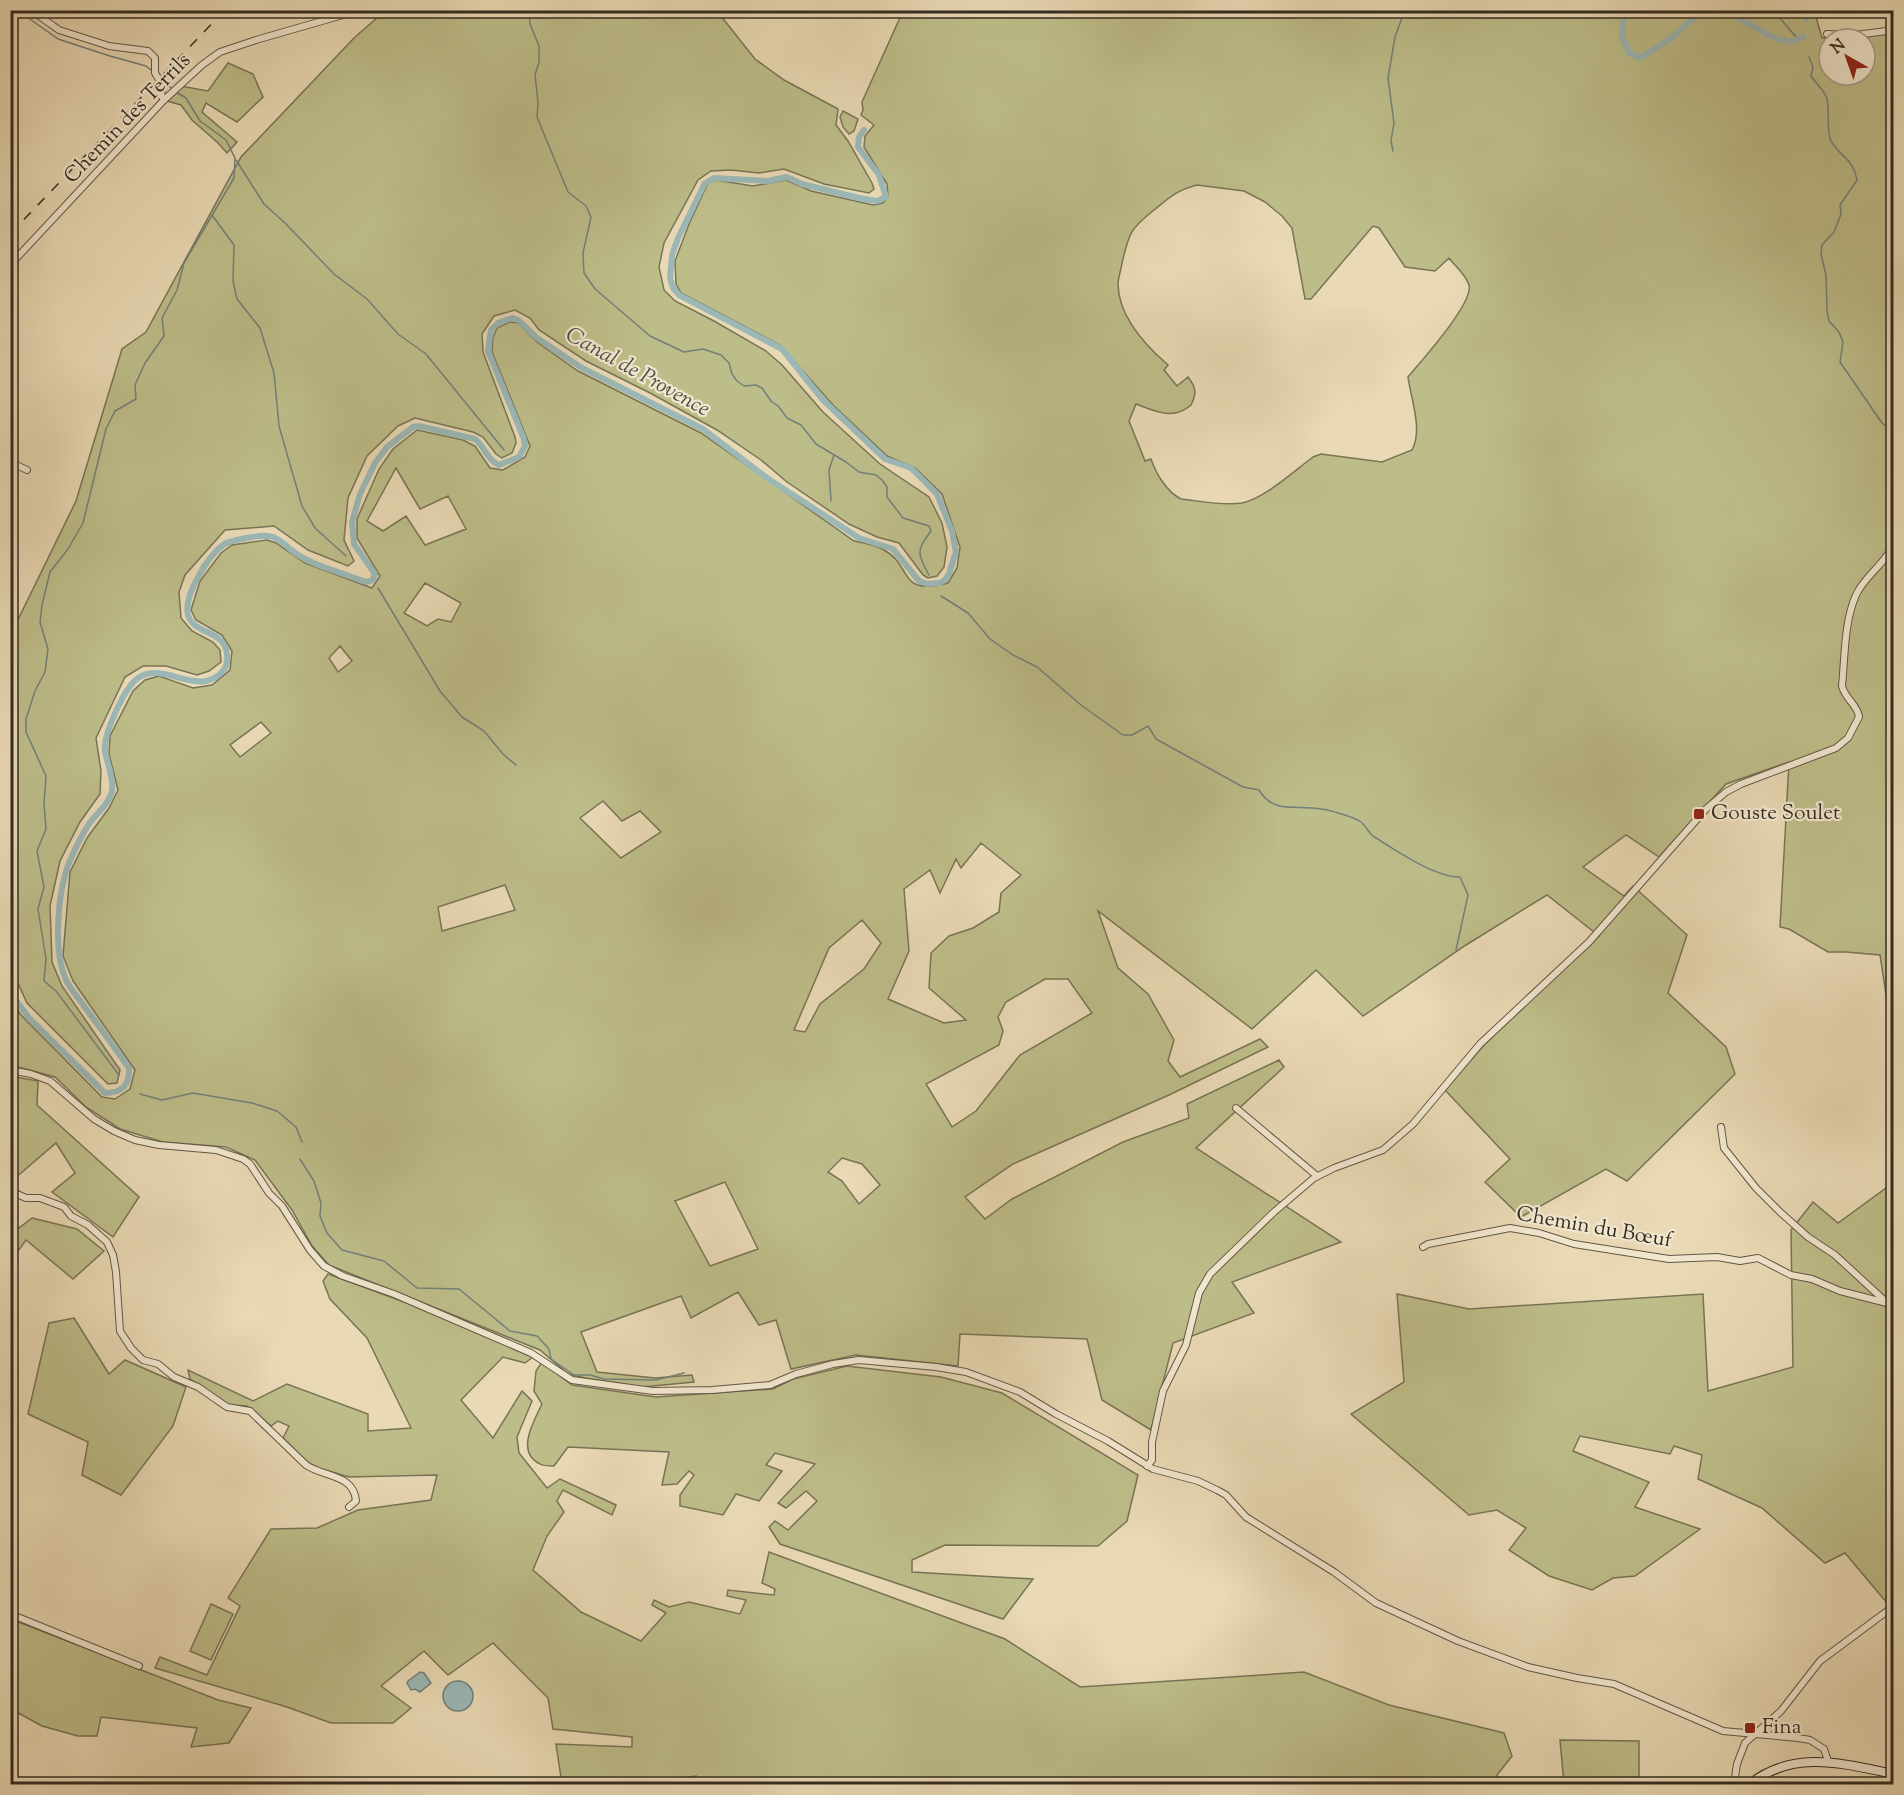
<svg xmlns="http://www.w3.org/2000/svg" width="1904" height="1795" viewBox="0 0 1904 1795" font-family="'Sorts Mill Goudy',serif">
  <style>
    .green { fill: #bdbd89; stroke: #787456; stroke-width: 1.5; fill-rule: evenodd }
    .water { fill: #9bb8b7; stroke: #72807b; stroke-width: 1.5 }
    .lines { fill: none; stroke-linecap: round; stroke-linejoin: round }
    .stream { stroke: #72807b; stroke-width: 1.5 }
    .canal { stroke: #9bb8b7; stroke-width: 6 }
    .street-casing { stroke: #615746; stroke-width: 8 }
    .secondary-casing { stroke: #342c22; stroke-width: 10 }
    .street { stroke: #f1e6ce; stroke-width: 6 }
    .secondary { stroke: #f1e6ce; stroke-width: 8 }
    .rail { stroke: #342c22; stroke-width: 1.5; stroke-dasharray: 10 10; stroke-linecap: butt }
    .poi-dot { fill: #8f2418; stroke: #f1e6ce; stroke-width: 2 }
    .labels { text-anchor: middle; dominant-baseline: central; stroke-width: 4.5; stroke-linejoin: round; paint-order: stroke }
    .street-label { font-size: 21px; fill: #342c22; stroke: #f1e6ce }
    .poi-label { font-size: 21px; fill: #342c22; stroke: #f1e6ce; text-anchor: start }
    .water-label { font-size: 22px; font-style: italic; fill: #4e4f47; stroke: #f1e6ce }
  </style>
  <rect width="100%" height="100%" fill="#e9d9b4"/>
  <filter id="stains"><feTurbulence type="fractalNoise" baseFrequency=".00333" numOctaves="4"/><feColorMatrix values="0 0 0 0 .2 0 0 0 0 .09 0 0 0 0 .02 0 0 0 .5 -.17"/></filter>
  <radialGradient id="worn" r=".72"><stop offset=".6" stop-color="#630" stop-opacity="0"/><stop offset="1" stop-color="#630" stop-opacity=".3"/></radialGradient>
  <!-- green -->
  <g class="green">
    <path d="M386,10l331,1 38,48 29,21 54,29 -2,16 12,16 24,42 2,6 -5,4 -45,-9 -40,-15 -25,4 -28,-3 -20,1 -13,9 -34,63 -5,24 5,23 11,11 39,20 52,30 16,14 41,47 57,52 49,33 13,26 5,24 -3,20 -7,9 -9,2 -5,-3 -24,-32 -22,-6 -28,-13 -62,-42 -26,-22 -44,-30 -65,-36 -66,-33 -47,-31 -9,-12 -15,-8 -21,6 -12,18 1,18 32,85 1,6 -4,10 -10,5 -6,-4 -13,-17 -10,-5 -58,-14 -17,8 -31,30 -19,42 -4,42 10,21 -6,5 -40,-16 -34,-24 -49,4 -40,45 -6,17 2,26 11,13 21,11 7,8 1,12 -12,9 -12,4 -31,-9h-23l-18,11 -29,61 5,33 -1,23 -20,28 -20,39 -10,45 2,56 10,24 58,84 -3,13 -9,1 -81,-81 -16,-35v-334l65,-133 46,-152 24,-17 95,-175 113,-119z"/>
    <path d="M1814,10l8,28 71,-6v978l-6,-9 -7,-46 -34,-3h-18l-39,-23 -9,-2 9,-165 -63,22 -67,73 -33,-22 -43,32 41,29 9,-10 54,49 -19,58 58,54 9,27 -108,107 -21,-12 -85,48 -36,-35 25,-23 -65,-69 39,-45 115,-109 -52,-41 -81,50 -103,71 -47,-46 -64,59 -154,-118 20,57 30,26 26,46 -6,21 12,16 80,-38 8,8 -99,48 -156,69 -48,33 20,22 27,-20 111,-57 66,-24 -2,-14 92,-44 5,7 -88,81 145,94 -109,40 22,31 -81,30 -22,87 -49,-30 -15,-61 -127,-5 -2,32 -102,-11 -65,14 -15,-49 -17,5 -21,-33 -47,26 -10,-22 -100,36 16,40 58,6 37,-3 2,7 -52,5 -57,-9 -17,-4 -28,-24 -211,-85 -17,-19 -20,-36 -37,-50 -29,-13 -63,-5 -43,-13 -34,-22 -31,-30 -44,-12 -1,-66 11,16 81,82 13,2 15,-10 5,-19 -62,-89 -10,-25 7,-84 17,-34 22,-30 9,-18 -9,-36 1,-18 23,-45 12,-11 14,-4 34,12 19,-3 18,-15 2,-19 -10,-16 -26,-15 -5,-10 9,-29 21,-28 11,-8 35,-5 9,3 29,20 67,25 8,-12 -23,-38v-19l22,-50 14,-20 24,-19 46,10 12,6 15,22 13,2 22,-13 5,-11 -38,-94 1,-14 4,-10 13,-6 8,1 19,19 41,29 123,62 153,108c9,2 20,4 28,8 32,15 14,48 66,34l9,-15 3,-21 -18,-53 -27,-26 -28,-12 -54,-51 -53,-60 -99,-52 -5,-9 -1,-23 14,-37 19,-41 8,-3 37,6 33,-6 25,11 62,14 10,-2 5,-7 -1,-12 -23,-37 1,-11 9,-11 -13,-10 2,-5 -1,-8 41,-91zM1829,39h36v36h-36zM1197,185l47,6 21,11 17,14 10,12 13,71h6l62,-73 6,2 26,39 30,4 14,-13c6,8 17,17 20,27 5,18 -48,76 -61,92 3,22 15,53 4,73l-30,12 -61,-8 -8,3c-19,14 -48,41 -71,46 -19,3 -42,-2 -61,-4 -14,-7 -25,-25 -30,-40l-6,2 -16,-40 7,-17c19,7 37,17 55,1 6,-11 5,-18 -3,-28l-11,9 -13,-16 4,-5c-22,-19 -49,-48 -50,-80 0,-7 3,-15 4,-22 7,-30 8,-34 32,-53 16,-13 23,-20 43,-25zM396,468l24,41 28,-13 18,33 -41,16 -19,-29 -23,15 -16,-10zM425,583l36,20 -10,19 -13,-3 -11,7 -23,-13zM340,646l12,15 -14,11 -9,-14zM261,722l10,11 -31,24 -10,-12zM603,801l19,20 18,-10 21,21 -40,26 -41,-40zM981,843l40,32 -20,18 -2,19 -26,16 -24,8 -18,17 -2,35 37,32 -22,3 -56,-24 21,-48 -5,-62 26,-19 10,23 16,-34 5,9zM505,885l10,25 -73,21 -4,-24zM862,920l19,23 -17,26 -44,35 -15,28 -11,-2 35,-82zM1045,979h23l24,34 -72,42 -44,56 -24,16 -26,-43 73,-39 4,-14 -5,-14 8,-15zM842,1158l20,6 18,21 -21,19 -17,-23 -14,-9zM725,1182l33,67 -48,17 -35,-65z"/>
    <path d="M228,63l25,11 10,23 -26,25 -31,-19 -4,9 35,30 -10,11 -10,-11 -25,-22 -11,-15 -14,-4 14,-15 27,5z"/>
    <path d="M843,111l15,8 -4,12 -5,3 -6,-7 -3,-10z"/>
    <path d="M10,1076l28,5 -1,24 102,92 -26,40 -61,-45 23,-19 -19,-30 -43,37 -2,-3z"/>
    <path d="M1893,1183l1,381 -7,5 6,8 1,20 -7,6 -42,-50 -20,10 -63,-55 -64,-29 4,-24 -28,-9 -4,8 -90,-18 -7,15 76,31 -14,25 65,22 -65,47 -22,2 -21,12 -43,-14 -40,-26 17,-22 -29,-18 -28,5 -118,-101 53,-32 -7,-88 72,15 234,-15 5,97 85,-24 -2,-137 22,-28 25,21z"/>
    <path d="M32,1218l45,11 27,22 -31,28 -47,-39 -15,21v-32l4,2z"/>
    <path d="M328,1274l79,29 126,54 -8,6 -22,-6 -42,43 32,38 29,-47 10,10 -15,36 2,16 28,35 13,-9 56,26 -4,10 -49,-25 -6,11 7,11 -17,24 -14,34 48,42 60,29 25,-28 -14,-8 2,-5 15,7 20,-5 51,12 6,-14 -19,-4 1,-6 46,5 1,-6 -13,-6 7,-31 236,87 75,48 224,-15 85,33 115,28 8,23 -15,19 3,9h-806l2,-8 -48,8h-86l-6,-40 76,3v-10l-79,-8 -5,-31 -55,-55 -45,32 -24,-24 -43,35 30,22 -18,15h-62l-44,-16 -132,-39 5,-11 47,18 33,-69 -12,-8 43,-69 46,-1 41,-18 73,-10 6,-25 -88,2 -38,-11 -28,-28 6,-12 -11,-5 -7,5 -24,-20 -18,-1 -39,-26 -2,-9 65,31 34,-17 81,30v17l43,-3 -44,-90 -37,-39 -7,-18z"/>
    <path d="M74,1318l35,56 16,-14 61,27 -13,39 -52,69 -39,-20 6,-33 -60,-28 21,-91z"/>
    <path d="M542,1362l30,23 84,12 117,-8 20,-10 54,-13 94,11 61,16 136,82 -11,46 -29,25 -153,-1 -33,15v12l121,7 -30,40 -223,-75 -11,-17 6,-6 13,9 29,-29 -11,-10 -20,17 -8,-5 37,-39 -40,-11 -9,12 16,6 -23,30 -23,-7 -13,21 -43,-9v-11l14,-20 -5,-4 -12,13 -15,1 7,-33 -101,-5 -14,19c-4,0 -11,0 -14,-2 -25,-12 -6,-43 2,-60l-8,-13 2,-20z"/>
    <path d="M211,1604l22,10 -22,46 -21,-9z"/>
    <path d="M11,1619l207,81 33,8 -22,35 -38,4 6,-19 -96,-11 -4,19h-19l-36,-10 -31,-17z"/>
    <path d="M1560,1740l79,1v43h-75z"/>
  </g>
  <!-- water -->
  <g class="water">
    <path d="M420,1672l4,1 7,10 -11,9 -5,-3 -4,1 -4,-7 1,-2z"/>
    <circle cx="458" cy="1696" r="15"/>
  </g>
  <g class="lines">
    <!-- stream -->
    <g class="stream">
      <path d="M529,10l1,14 9,22v16l-4,13 3,28 -1,14 31,75 18,14 5,11 -8,36 1,20 11,16 55,47 34,16 19,-3 18,6 8,8 3,11 5,7 7,5 12,-1 6,3 9,13 7,5 9,12 14,7 15,19 30,18 13,10 17,3 6,5 5,7v10l16,21 26,8 2,5c-15,19 -14,23 -2,44"/>
      <path d="M1773,10l23,27"/>
      <path d="M10,13l17,4 31,22 52,17 36,10 5,4"/>
      <path d="M1809,57l4,10 -2,9c5,8 14,15 16,23 3,12 -1,33 4,42 11,18 21,16 26,39l-17,25 1,9 -7,18 -12,13 -1,9 5,21 1,35 2,11 10,11 4,10 -3,20 42,61 12,10"/>
      <path d="M168,85l3,3"/>
      <path d="M1393,151l-2,-10 3,-18 -6,-45 7,-41 8,-22 7,-5"/>
      <path d="M236,160l28,44 22,20 48,50 33,25 31,35 28,20 78,96"/>
      <path d="M212,215l22,30 -1,36 4,18 23,29 14,45 5,53 23,80 13,22 31,28"/>
      <path d="M831,501l-2,-31 5,-15"/>
      <path d="M378,588l62,103 22,26 22,14 19,23 13,11"/>
      <path d="M941,596l27,17 22,26 23,16 24,12 44,38 42,30h9l16,-9 8,13 87,48 16,3c15,25 38,14 62,19 9,1 33,8 40,13 5,4 7,10 12,14 20,13 63,42 87,41l8,18 -12,55"/>
      <path d="M119,1075l-63,-84 -12,-10 2,-22 -8,-50 6,-22 -7,-36 9,-22 -2,-25 2,-28 -20,-44v-13l9,-28 10,-19 3,-23 -8,-27 2,-17 8,-33 18,-23 15,-26 23,-94 9,-18 21,-12 -1,-14 10,-22 19,-27 -2,-18 15,-28 7,-27 50,-85 1,-20 -9,-18 -26,-19 -14,-23 -10,-6"/>
      <path d="M140,1094l22,6 31,-7 59,10 25,8 19,16 6,15"/>
      <path d="M300,1159l14,22 7,22 -1,13 7,17 15,17 42,11 33,27 42,1 51,42 27,5 12,13 2,10 23,16h16l14,4 52,1 28,-7"/>
    </g>
    <!-- canal -->
    <g class="canal">
      <path d="M1624,10l-2,27 7,16 11,5 30,-19 31,-27c13,1 24,1 37,6 20,8 43,33 65,19"/>
      <path d="M1804,10l2,9"/>
      <path d="M10,992l19,26 76,75c17,0 25,-8 24,-25 -15,-21 -30,-42 -45,-62 -6,-9 -14,-17 -18,-26 -14,-31 -8,-95 6,-124 5,-11 10,-22 17,-32 8,-11 20,-20 23,-33 2,-13 -5,-27 -7,-40 -2,-16 19,-63 33,-73 27,-18 60,21 85,-7 4,-5 5,-11 4,-17 -2,-24 -33,-19 -39,-39 -5,-19 20,-59 35,-70 7,-5 36,-10 44,-9 10,0 19,10 27,16 19,14 44,19 66,28l7,2 6,-2 2,-6 -21,-30 -2,-22 8,-28 15,-31 12,-16 26,-20 6,-1 56,13c10,8 13,22 24,26l20,-8 6,-11 -1,-7 -36,-88 3,-21 7,-7 14,-5 6,2 19,18 45,30 121,61 64,49 92,60 34,11 26,32 8,3 13,-1 5,-3 4,-6 7,-22 -4,-21 -15,-37 -26,-26 -26,-9 -62,-59 -41,-51 -103,-54 -6,-7 -3,-10 2,-23 6,-17 27,-55 9,-5 54,3 19,-4 15,7 57,14 18,3 9,-4 -7,-22 -21,-28 1,-10 5,-7"/>
    </g>
    <!-- street casing -->
    <g class="street-casing">
      <g id="street">
        <path d="M31,10l28,20 50,16 39,5 7,7v15l3,5"/>
        <path d="M1827,34l29,1 38,-5"/>
        <path d="M161,80l2,4 -2,11 3,5"/>
        <path d="M10,265l154,-165 38,-35 18,-13 36,-12 104,-30"/>
        <path d="M10,462l17,8"/>
        <path d="M1894,965l-2,5 2,13"/>
        <path d="M10,1070l21,4 19,7 44,38 20,12 21,9 24,5 57,5 27,9 7,5 19,29 13,13 28,44 14,16 19,10 51,18 137,59 41,27 81,11 59,-1 58,-5 26,-11 37,-10 26,-4 77,7 30,5 54,20 36,22 52,27 45,28 45,12 19,9 9,5 20,22 88,55 42,31 82,38 70,26 49,11 37,6 109,47 75,7 12,2 14,9 4,12"/>
        <path d="M1236,1108l81,68"/>
        <path d="M1721,1127l3,21 32,40 24,24 28,25 27,18 50,46"/>
        <path d="M10,1186l7,8 9,4h14l24,9 7,9 17,9 19,17 6,13 3,17 4,59 11,17 12,12 15,4 16,13 24,10 29,20 23,4 56,54c17,12 48,9 50,36l-7,6"/>
        <path d="M1423,1247l5,-3 82,-16 29,5 35,11 95,15 48,-2 23,4 18,-3 33,17 21,4 28,12 47,12 7,8"/>
        <path d="M1147,1466l5,-6v-18l11,-51 23,-46 13,-52 11,-19 64,-62 40,-34 20,-10 49,-18 30,-26 67,-80 109,-102 117,-133 20,-17 15,-8 95,-36 12,-10 11,-21c-1,-12 -14,-18 -17,-31 3,-29 2,-64 14,-91 10,-22 35,-34 38,-57"/>
        <path d="M10,1614l129,52"/>
        <path d="M1734,1784l3,-20 8,-21 36,-32 39,-50 74,-55"/>
      </g>
    </g>
    <!-- secondary casing -->
    <g class="secondary-casing">
      <path id="secondary" d="M1750,1784c44,-35 94,-20 144,-10"/>
    </g>
    <!-- street -->
    <use href="#street" class="street"/>
    <!-- secondary -->
    <use href="#secondary" class="secondary"/>
    <!-- rail -->
    <path class="rail" d="M10,234l215,-224"/>
  </g>
  <!-- markers -->
  <g class="poi-dot">
    <rect x="1693" y="808" width="12" height="12" rx="3"/>
    <rect x="1744" y="1722" width="12" height="12" rx="3"/>
  </g>
  <g class="labels">
    <!-- street labels -->
    <g class="street-label">
      <text transform="translate(128 119) rotate(-46)">Chemin des Terrils</text>
      <text transform="translate(1594 1228) rotate(10)">Chemin du Bœuf</text>
    </g>
    <!-- poi labels -->
    <g class="poi-label">
      <text x="1711" y="814">Gouste Soulet</text>
      <text x="1762" y="1728">Fina</text>
    </g>
    <!-- water labels -->
    <g class="water-label">
      <text transform="translate(637 373) rotate(29)">Canal de Provence</text>
    </g>
  </g>
  <!-- margin -->
  <rect width="1904" height="1795" fill="none" stroke="#e9d9b4" stroke-width="36"/>
  <rect x="12" y="12" width="1880" height="1771" fill="none" stroke="#342c22" stroke-width="3"/>
  <rect x="18" y="18" width="1868" height="1759" fill="none" stroke="#342c22" stroke-width="1.5"/>
  <!-- north arrow -->
  <g transform="translate(1847 57) rotate(320)"><circle r="28" fill="#f1e6ce" stroke="#a59c89" stroke-width="1.5"/>
  <path d="M0-4.5L10 22L0 15L-10 22Z" fill="#8f2418"/>
  <text y="-9" font-size="16" font-weight="bold" text-anchor="middle" fill="#342c22">N</text>
  </g>
  <rect width="100%" height="100%" filter="url(#stains)"/>
  <rect width="100%" height="100%" fill="url(#worn)"/>
</svg>
